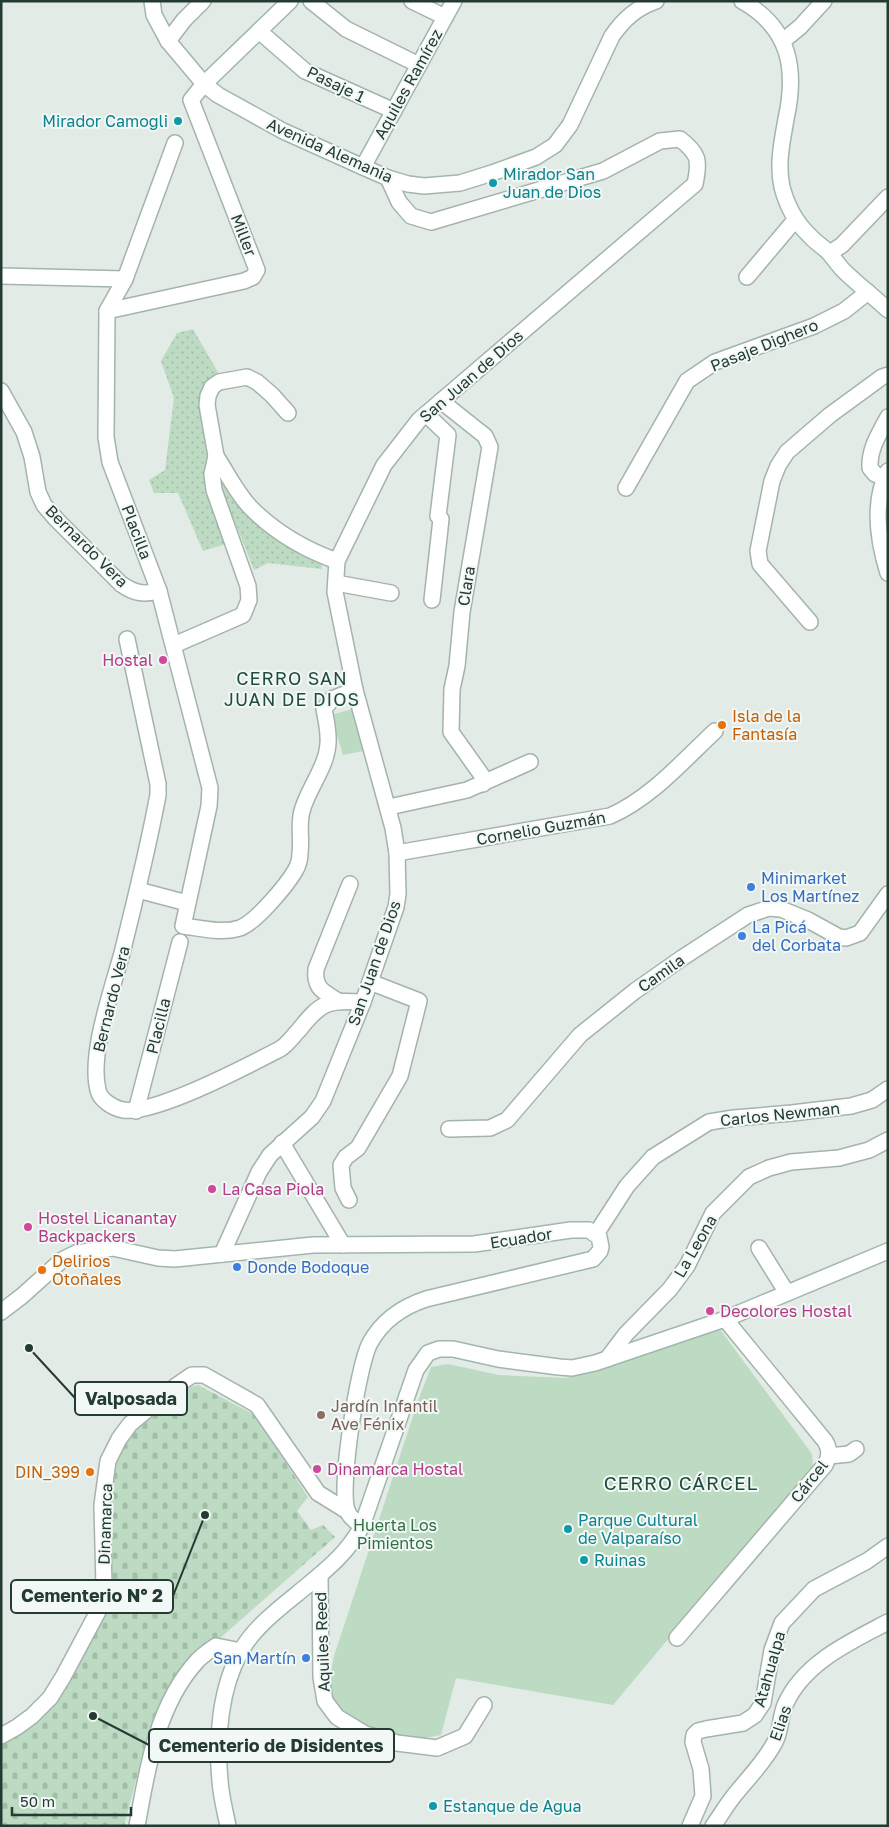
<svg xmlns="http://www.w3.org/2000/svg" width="889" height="1827" viewBox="0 0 889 1827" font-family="'Golos Text',sans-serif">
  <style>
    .grass { fill: url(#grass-dots) }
    .cemetery { fill: url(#cemetery-stones) }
    .green { fill: #bcdbc2 }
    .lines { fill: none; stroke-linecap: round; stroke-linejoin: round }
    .street-casing { stroke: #a5b3ad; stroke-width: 18 }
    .secondary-casing { stroke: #a1b6ad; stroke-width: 18 }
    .street { stroke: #fff; stroke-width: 15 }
    .secondary { stroke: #fff; stroke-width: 15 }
    .culture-dot { fill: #0f9aa8; stroke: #f2f8f5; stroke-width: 2 }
    .hotel-dot { fill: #d1479c; stroke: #f2f8f5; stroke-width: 2 }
    .food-dot { fill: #e8710a; stroke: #f2f8f5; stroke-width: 2 }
    .shop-dot { fill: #3f7fe0; stroke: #f2f8f5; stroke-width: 2 }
    .education-dot { fill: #8d6e63; stroke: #f2f8f5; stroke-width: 2 }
    .labels { text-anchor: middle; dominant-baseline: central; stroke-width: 4; stroke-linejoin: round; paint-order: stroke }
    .street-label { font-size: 16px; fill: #233b33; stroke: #f2f8f5 }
    .culture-label { font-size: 16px; fill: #0d838f; stroke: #f2f8f5; text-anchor: start }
    .hotel-label { font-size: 16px; fill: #b23c85; stroke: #f2f8f5; text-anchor: start }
    .food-label { font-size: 16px; fill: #c56008; stroke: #f2f8f5; text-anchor: start }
    .shop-label { font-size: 16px; fill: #366cbe; stroke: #f2f8f5; text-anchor: start }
    .education-label { font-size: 16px; fill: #785e54; stroke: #f2f8f5; text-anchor: start }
    .park-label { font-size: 16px; fill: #306f44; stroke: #f2f8f5 }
    .neighbourhood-label { font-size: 18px; letter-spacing: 1px; fill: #204c3e; stroke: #f2f8f5 }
    .quarter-label { font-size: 19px; letter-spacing: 1px; fill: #204c3e; stroke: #f2f8f5 }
    .leader { fill: none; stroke: #233b33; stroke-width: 2 }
    .callout-dot { fill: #233b33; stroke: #f2f8f5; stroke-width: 2 }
    .callout { fill: #f2f8f5; stroke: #233b33; stroke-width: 2 }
    .callout-label { font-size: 18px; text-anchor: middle; font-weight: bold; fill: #233b33 }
  </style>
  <defs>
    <pattern id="grass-dots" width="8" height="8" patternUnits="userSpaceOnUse" patternTransform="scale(1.25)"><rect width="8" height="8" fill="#bcdbc2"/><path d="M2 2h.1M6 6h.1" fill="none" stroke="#a1bda7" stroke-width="1.8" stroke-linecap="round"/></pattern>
    <pattern id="cemetery-stones" width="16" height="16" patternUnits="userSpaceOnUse" patternTransform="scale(1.25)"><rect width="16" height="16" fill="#bcdbc2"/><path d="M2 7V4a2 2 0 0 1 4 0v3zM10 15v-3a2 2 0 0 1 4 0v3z" fill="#a1bda7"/></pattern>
  </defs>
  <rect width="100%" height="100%" fill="#e2ebe6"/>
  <!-- grass -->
  <g class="grass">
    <path d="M193,329l26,45 -16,20 23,150 -23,7 -25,-58h-24l-5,-13 16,-10 9,-72 -13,-37 16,-28z"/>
    <path d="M221,469l26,41 74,50 1,9 -54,-6 -14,7 -35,-88z"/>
  </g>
  <!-- cemetery -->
  <path class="cemetery" d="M198,1385l57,30 53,82 -11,14 14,19 12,-5 12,12 -125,110 -38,42 -15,20 -7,18 -26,99h-123v-83l45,-47 56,-101 12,-132 8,-18 13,-14 56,-44z"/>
  <!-- green -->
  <g class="green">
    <path d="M352,709l11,42 -20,4 -12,-40z"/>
    <path d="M719,1328l93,126 1,12 -200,239 -157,-27 -15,57 -21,4 -47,-6 -32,-15 -14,-27 7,-35 84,-255 13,-34 17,-3 51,11 66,3 40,-9 56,-22z"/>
  </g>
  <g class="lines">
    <!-- street casing -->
    <g class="street-casing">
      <g id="street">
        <path d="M311,1l35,28 73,36"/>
        <path d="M412,1l33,16"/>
        <path d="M259,31l46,40 89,40"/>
        <path d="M168,41l16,-21 19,-19"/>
        <path d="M783,41l17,-14 24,-26"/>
        <path d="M175,143l-50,136 -18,32 -1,126 4,25 49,129 51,197 -1,18 -26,120c17,2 39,8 57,2 16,-6 46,-42 55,-57 3,-5 5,-13 5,-18 2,-14 -2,-28 2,-42 6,-23 25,-44 26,-68 1,-11 -2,-23 -4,-34l8,-10 23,-9"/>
        <path d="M830,253l12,-8 46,-48"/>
        <path d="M1,276l124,3"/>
        <path d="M747,277l48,-57"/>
        <path d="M107,311l137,-30 9,-4 4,-7 -66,-170 13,-16"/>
        <path d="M1,391l23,41 8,25 6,35 6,13 13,15 64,64c13,9 22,11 38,7"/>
        <path d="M441,401l44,35 5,11 -28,165 -5,54 -5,23 -1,43 32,45v7"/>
        <path d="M426,414l22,21 -10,81 3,3 -9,81"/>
        <path d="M216,456c11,17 21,38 35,52 24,24 55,42 86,53"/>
        <path d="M884,478l-9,-4 -5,-6c-1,-19 9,-34 18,-51"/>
        <path d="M626,488l61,-107 28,-19 99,-36 30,-15 24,-19"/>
        <path d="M336,583l55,10"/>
        <path d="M810,622l-50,-58 -2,-13 14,-70 6,-15 9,-14 43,-37 52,-38 6,-2"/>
        <path d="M127,639l31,145v11c-10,53 -23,106 -36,158 -10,37 -33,101 -24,137 2,10 15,18 25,20 32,5 126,-45 157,-61 7,-4 13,-13 19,-19 22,-28 28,-30 64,-28"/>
        <path d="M174,645l69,-30 6,-15 -1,-14 -34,-96 -2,-16 4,-18 -9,-51 1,-9 4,-9 7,-5 28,-5 10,5 15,13 16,18"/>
        <path d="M389,807l78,-17 63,-28"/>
        <path d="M397,853l213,-37c41,-18 73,-55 105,-85"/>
        <path d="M138,890l49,13"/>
        <path d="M338,1001c-15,-10 -24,-12 -22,-32l34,-85"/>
        <path d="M136,1111l44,-169"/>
        <path d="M449,1129l41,-1 17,-8 73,-85 55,-44 47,-33 66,-43 21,-7 12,1 27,11 31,17 7,1 14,-5 28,-39"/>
        <path d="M282,1143l61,102"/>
        <path d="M349,1200l-6,-12 -2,-23 5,-8 12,-9 42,-72 19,-75 -49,-19"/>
        <path d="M596,1234l31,-48 26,-29 56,-35 25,-4 58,-5 59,-7 21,-6 16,-11"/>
        <path d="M759,1248l28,45"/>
        <path d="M222,1254l37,-82 11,-17 42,-38 11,-16 40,-99 33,-95 2,-13 -1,-41 -4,-25 -38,-138 -20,-98 2,-31 47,-96 35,-45 276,-236c5,-24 4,-30 -15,-45l-20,2 -57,30 -172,51 -20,-6 -12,-14 -11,-24"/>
        <path d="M607,1359l19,-25 44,-45 17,-23 26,-53 36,-36 20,-9 22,-6 48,-4 30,-8 19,-10"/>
        <path d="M829,1456l20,-2 7,-5"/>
        <path d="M320,1577l1,100 4,24 12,16 28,17 32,9 40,5 28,-12 19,-31"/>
        <path d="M677,1638l148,-173c5,-9 5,-16 0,-24l-100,-122"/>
        <path d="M1,1736l16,-9 15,-11 18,-18 13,-21 39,-73 2,-17 -2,-82 6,-44 11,-22 11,-15 46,-38 16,-11h12l53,30 61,88 29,18"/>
        <path d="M137,1826c10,-57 20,-122 61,-166 5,-5 12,-10 18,-14l25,5"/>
        <path d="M690,1826l13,-30 -2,-27 -8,-27 1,-7 4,-4 8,-2 37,-6 12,-8 8,-12 9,-53 10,-27 32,-34 53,-28 21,-15"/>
        <path d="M713,1826c7,-10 13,-20 20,-29 14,-18 31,-34 42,-55 6,-11 5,-25 10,-37 18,-42 65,-63 103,-83"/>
      </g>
    </g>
    <!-- secondary casing -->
    <g class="secondary-casing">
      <g id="secondary">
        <path d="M152,1l2,14 14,26 36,43 14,11 65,36 80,36 25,11 20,6 16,2 36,-3 32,-10 44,-16 19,-12 15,-20 42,-89c12,-17 24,-28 44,-35"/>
        <path d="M742,1c48,27 55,68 44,118 -4,23 -9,45 -4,68 5,19 14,36 28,49 6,7 14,11 20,18 4,5 8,10 12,15 14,14 31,27 46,41"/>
        <path d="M204,84l86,-83"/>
        <path d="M363,167l91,-166"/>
        <path d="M888,471c-16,31 -10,70 0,102"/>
        <path d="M1,1312l21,-16 40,-36 14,-7 37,-5 45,10 17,1 138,-14 161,-1 97,-14h18l10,7 2,10 -1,4 -7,8 -167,40c-24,8 -44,22 -56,44 -12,22 -31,144 -23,167 2,7 9,12 15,16"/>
        <path d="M228,1826c-3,-15 -7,-30 -8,-45 -4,-42 0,-93 21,-130 12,-22 36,-41 56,-57 25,-21 49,-38 65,-68l54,-156 12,-17 11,-4h14l45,10 61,8 13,1 23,-5 130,-44 163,-68"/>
      </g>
    </g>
    <!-- street -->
    <use href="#street" class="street"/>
    <!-- secondary -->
    <use href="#secondary" class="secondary"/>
  </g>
  <!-- markers -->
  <g class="culture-dot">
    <circle cx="178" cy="121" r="5"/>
    <circle cx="493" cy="183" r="5"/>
    <circle cx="568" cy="1529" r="5"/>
    <circle cx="584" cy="1560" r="5"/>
    <circle cx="433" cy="1806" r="5"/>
  </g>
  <g class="hotel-dot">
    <circle cx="163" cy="660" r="5"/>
    <circle cx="212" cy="1189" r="5"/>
    <circle cx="28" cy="1227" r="5"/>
    <circle cx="710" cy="1311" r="5"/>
    <circle cx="317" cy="1469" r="5"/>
  </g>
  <g class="food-dot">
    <circle cx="722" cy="725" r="5"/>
    <circle cx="42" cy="1270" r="5"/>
    <circle cx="90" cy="1472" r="5"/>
  </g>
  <g class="shop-dot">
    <circle cx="751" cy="887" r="5"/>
    <circle cx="742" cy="936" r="5"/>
    <circle cx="237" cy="1267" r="5"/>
    <circle cx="306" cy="1658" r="5"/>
  </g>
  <circle class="education-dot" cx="321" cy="1415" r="5"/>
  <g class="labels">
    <!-- street labels -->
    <g class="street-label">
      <text transform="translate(336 84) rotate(26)">Pasaje 1</text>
      <text transform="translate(408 84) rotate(-61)">Aquiles Ramírez</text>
      <text transform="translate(330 150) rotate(24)">Avenida Alemania</text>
      <text transform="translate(244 235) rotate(69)">Miller</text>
      <text transform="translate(764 345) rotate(-22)">Pasaje Dighero</text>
      <text transform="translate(471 376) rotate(-41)">San Juan de Dios</text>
      <text transform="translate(137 532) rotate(69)">Placilla</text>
      <text transform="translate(87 546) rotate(45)">Bernardo Vera</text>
      <text transform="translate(466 586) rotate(-81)">Clara</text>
      <text transform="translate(541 828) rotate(-10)">Cornelio Guzmán</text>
      <text transform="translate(374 963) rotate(-71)">San Juan de Dios</text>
      <text transform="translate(661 973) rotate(-35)">Camila</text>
      <text transform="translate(111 999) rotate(-76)">Bernardo Vera</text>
      <text transform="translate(158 1026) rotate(-76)">Placilla</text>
      <text transform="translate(780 1114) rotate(-6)">Carlos Newman</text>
      <text transform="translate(521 1238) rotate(-9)">Ecuador</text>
      <text transform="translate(695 1246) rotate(-60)">La Leona</text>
      <text transform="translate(809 1481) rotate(-52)">Cárcel</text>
      <text transform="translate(105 1524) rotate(-88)">Dinamarca</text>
      <text transform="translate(322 1642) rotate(-92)">Aquiles Reed</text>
      <text transform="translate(769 1669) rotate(-74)">Atahualpa</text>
      <text transform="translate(780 1723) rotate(-71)">Elias</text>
    </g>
    <!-- culture labels -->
    <g class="culture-label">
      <text x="168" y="121" text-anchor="end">Mirador Camogli</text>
      <text x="503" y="174">Mirador San<tspan x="503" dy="18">Juan de Dios</tspan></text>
      <text x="578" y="1520">Parque Cultural<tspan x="578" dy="18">de Valparaíso</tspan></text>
      <text x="594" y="1560">Ruinas</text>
      <text x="443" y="1806">Estanque de Agua</text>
    </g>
    <!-- hotel labels -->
    <g class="hotel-label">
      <text x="153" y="660" text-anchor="end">Hostal</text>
      <text x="222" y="1189">La Casa Piola</text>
      <text x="38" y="1218">Hostel Licanantay<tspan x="38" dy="18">Backpackers</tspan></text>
      <text x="720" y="1311">Decolores Hostal</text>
      <text x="327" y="1469">Dinamarca Hostal</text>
    </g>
    <!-- food labels -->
    <g class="food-label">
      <text x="732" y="716">Isla de la<tspan x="732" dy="18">Fantasía</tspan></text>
      <text x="52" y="1261">Delirios<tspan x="52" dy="18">Otoñales</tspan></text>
      <text x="80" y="1472" text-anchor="end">DIN_399</text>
    </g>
    <!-- shop labels -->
    <g class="shop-label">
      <text x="761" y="878">Minimarket<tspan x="761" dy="18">Los Martínez</tspan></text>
      <text x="752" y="927">La Picá<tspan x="752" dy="18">del Corbata</tspan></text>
      <text x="247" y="1267">Donde Bodoque</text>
      <text x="296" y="1658" text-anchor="end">San Martín</text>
    </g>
    <!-- education labels -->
    <g class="education-label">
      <text x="331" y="1406">Jardín Infantil<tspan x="331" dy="18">Ave Fénix</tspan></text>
    </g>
    <!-- park labels -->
    <g class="park-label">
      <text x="395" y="1525">Huerta Los<tspan x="395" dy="18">Pimientos</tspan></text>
    </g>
    <!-- neighbourhood labels -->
    <g class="neighbourhood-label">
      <text x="292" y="678">CERRO SAN<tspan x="292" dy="21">JUAN DE DIOS</tspan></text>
    </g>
    <!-- quarter labels -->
    <g class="quarter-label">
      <text x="681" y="1482">CERRO CÁRCEL</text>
    </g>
  </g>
  <!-- callouts -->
  <path class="leader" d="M29 1348L75 1398M205 1515L173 1596M93 1716L149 1745"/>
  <g class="callout-dot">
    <circle cx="29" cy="1348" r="5"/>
    <circle cx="205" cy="1515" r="5"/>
    <circle cx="93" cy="1716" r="5"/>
  </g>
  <g class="callout">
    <rect x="75" y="1382" width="112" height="33" rx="5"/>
    <rect x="11" y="1580" width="162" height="33" rx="5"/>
    <rect x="149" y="1729" width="245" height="33" rx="5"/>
  </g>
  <g class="callout-label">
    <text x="131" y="1405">Valposada</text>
    <text x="92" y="1602">Cementerio N° 2</text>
    <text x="271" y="1752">Cementerio de Disidentes</text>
  </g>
  <!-- border -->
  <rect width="889" height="1827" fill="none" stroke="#233b33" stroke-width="5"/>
  <!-- scale -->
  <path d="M12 1807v8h119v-8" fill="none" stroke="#233b33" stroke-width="2.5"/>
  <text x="20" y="1807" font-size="15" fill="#233b33" stroke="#f2f8f5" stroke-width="4" paint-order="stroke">50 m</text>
</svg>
